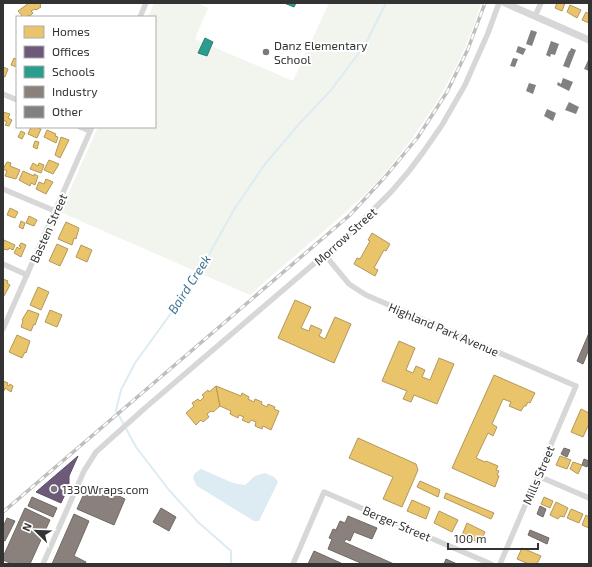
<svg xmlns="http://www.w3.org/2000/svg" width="592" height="567" viewBox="0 0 592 567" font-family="'Exo 2',sans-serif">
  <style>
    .green { fill: #f1f5ed }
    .water { fill: #ddebf3 }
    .homes { fill: #e9c46a; stroke: #b2985a }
    .offices { fill: #6d597a; stroke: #5c4e65 }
    .schools { fill: #2a9d8f; stroke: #2d7d73 }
    .industry { fill: #8a817c; stroke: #706a66 }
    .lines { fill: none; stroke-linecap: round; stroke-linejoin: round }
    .stream { stroke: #ddebf3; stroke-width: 2 }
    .building { fill: #818181 }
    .minor { stroke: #d7d7d7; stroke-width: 5.5 }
    .tertiary { stroke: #d7d7d7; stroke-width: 7 }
    .rail-casing { stroke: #bebebe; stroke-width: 3.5 }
    .rail { stroke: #fff; stroke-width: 2; stroke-dasharray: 6; stroke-linecap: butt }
    .poi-dot { fill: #7a7a7a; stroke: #fff; stroke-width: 1.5 }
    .labels { text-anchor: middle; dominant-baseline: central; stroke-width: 4; stroke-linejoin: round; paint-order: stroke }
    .poi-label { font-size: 12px; fill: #333; stroke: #fff; text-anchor: start }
    .street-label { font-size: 12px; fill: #333; stroke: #fff }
    .water-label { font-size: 13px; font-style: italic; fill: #3f7597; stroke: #fff }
  </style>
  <rect width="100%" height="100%" fill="#fff"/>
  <!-- green -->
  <path class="green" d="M154,3h43l11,5 -13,31 98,42 36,-78h152c-19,67 -60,129 -106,181 -16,17 -34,32 -51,47 -25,21 -49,42 -74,64l-190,-83 38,-85h57v-110h-7z"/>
  <!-- water -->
  <path class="water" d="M201,469l32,14 12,2 10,-9 10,-3 9,4 4,5 -19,39h-5l-57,-35 -4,-8 2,-5z"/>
  <!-- homes -->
  <g class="homes">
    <path d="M29,3h13l-2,2 1,2 -5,3 -1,-1 -4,2 2,2 -3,3 -1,-1 -3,2h-3l-5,-6z"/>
    <path d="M557,3h8l-3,8 -7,-3z"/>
    <path d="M570,5l11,5 -4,8 -10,-6z"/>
    <path d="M586,12l3,2v9l-7,-3z"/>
    <path d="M14,58l2,1 1,-1v9l-6,-2z"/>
    <path d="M3,67l5,2 -3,8 -2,-1z"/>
    <path d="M3,112l7,2 -2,4 4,2 -3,6 -4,-1 2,-3 -4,-2z"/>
    <path d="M31,127h7v1l3,1 -4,9 -9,-4z"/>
    <path d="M47,130l9,4 -1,2 3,1 -2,6 -12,-6z"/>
    <path d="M21,131l4,2 -3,6 -4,-2z"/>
    <path d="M61,137l8,3 -9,18 -5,-3z"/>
    <path d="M35,141l4,1 -2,7 -4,-2z"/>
    <path d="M49,160l10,4 -6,10 -9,-4z"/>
    <path d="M7,162l4,1 -1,3 10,4 -4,9 -11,-3 2,-5 -4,-2z"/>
    <path d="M33,163l5,3 1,-3 5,2 -3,8 -11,-4z"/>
    <path d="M23,171l11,5v-2l4,2 -3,9 -4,-2 -1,3 -11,-6z"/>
    <path d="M46,179l7,3 -7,12 -10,-5 3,-7 5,2z"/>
    <path d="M10,208l8,4 -3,6 -8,-3z"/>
    <path d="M29,216l8,4 -3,6 -8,-3z"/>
    <path d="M21,221l4,2 -2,6 -4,-2z"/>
    <path d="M66,222l13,6 -3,11 -2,-1 -2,7 -14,-6z"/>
    <path d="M372,233l18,11 -4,7 -2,-1 -10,18 4,2 -3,6 -21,-12 3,-6 3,1 10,-18 -2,-1z"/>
    <path d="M4,240l11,5 -2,5 -4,-2 -1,2 -5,-1z"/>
    <path d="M21,243l5,2 -5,12 -7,-4 3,-6 3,2 1,-2 -2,-1z"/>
    <path d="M57,244l11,5 -8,17 -11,-5z"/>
    <path d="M81,245l11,5 -5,12 -11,-5z"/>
    <path d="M3,279l5,2 -1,2 3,2 -6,11 -1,-1z"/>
    <path d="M38,287l11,5 -8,18 -11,-5z"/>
    <path d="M295,300l16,7 -10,21 8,3 2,-6 11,5 -3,6 6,3 10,-22 16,7 -17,39 -56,-25z"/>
    <path d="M28,310l11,4 -4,11 -1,-1 -3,7 -10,-4 2,-6 -1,-1z"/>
    <path d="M50,310l12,5 -5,12 -12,-5z"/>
    <path d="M17,335l13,6 -4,12 -1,-1 -3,6 -13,-6z"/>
    <path d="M399,341l16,7 -9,22 7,3 3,-7 9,4 -3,7 8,3 9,-22 15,6 -17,40 -23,-9 -3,7 -8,-3 4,-8 -25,-10z"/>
    <path d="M494,375l41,18 -5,10 -2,-1 -2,4h-2l-3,5 -12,-5 2,-4 -8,-3 -11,25 5,3 -4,9 -5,-3 -12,25 9,4 1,-1 12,5 -2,4 3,1 -2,4 2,1 -4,11 -43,-19z"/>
    <path d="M3,381l5,2 -1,2 2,1 1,-2 3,2 -2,6 -6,-4 -1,3 -1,-1z"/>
    <path d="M216,386l4,20 -7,6 -2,-1 -4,3 2,3 -6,5 -2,-2 -5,5 -10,-12 8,-7 -2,-3 6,-4 2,2 4,-4 -2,-2 6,-5 1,2z"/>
    <path d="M216,386l25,10 1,-3 7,4 -1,2 6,3 1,-3 7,3 -1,2 6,3 1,-3 7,3 -1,2 5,2 -8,19 -8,-4 -1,3 -7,-3 1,-4 -5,-2 -2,3 -7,-3 2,-3 -5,-2 -1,3 -8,-4 1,-3 -11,-5z"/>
    <path d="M581,409l8,4v11l-6,13 -12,-5z"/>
    <path d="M358,438l58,26 2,6 -16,37 -19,-8 10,-22 -44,-19z"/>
    <path d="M560,456l11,4 -4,9 -11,-4z"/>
    <path d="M573,462l9,3 -4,9 -8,-5z"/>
    <path d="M420,481l20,9 -2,7 -21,-10z"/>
    <path d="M446,493l48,20 -3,6 -47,-21z"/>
    <path d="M544,497l9,4 -3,7 -9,-4z"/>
    <path d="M412,500l18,8 -4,11 -19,-8z"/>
    <path d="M556,502l12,6 -4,9 -4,-1 -2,3 -8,-4z"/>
    <path d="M571,509l12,5 -4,9 -12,-5z"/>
    <path d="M439,511l19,9 -6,12 -18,-9z"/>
    <path d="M586,515l3,2v11l-7,-3z"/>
    <path d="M467,523l18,9 -5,11 -18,-8z"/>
    <path d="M522,548l19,8 -4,8h-8l-12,-5z"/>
  </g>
  <!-- offices -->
  <path class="offices" d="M78,456l-9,20v10l-8,17 -25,-11z"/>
  <!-- schools -->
  <g class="schools">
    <path d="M284,3h12l-2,4z"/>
    <path d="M205,38l8,4 -6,14 -9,-3z"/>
  </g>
  <!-- industry -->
  <g class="industry">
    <path d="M589,333v16l-6,15 -6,-3z"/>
    <path d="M564,448l6,2 -3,7 -6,-3z"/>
    <path d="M584,459l5,2 -2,6 -5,-2z"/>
    <path d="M87,487l26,12 2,-5 10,5 -11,26 -37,-16z"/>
    <path d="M32,497l25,11 -4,9 -25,-11z"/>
    <path d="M540,506l6,3 -3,8 -6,-3z"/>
    <path d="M25,508l25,12 -20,44h-18l-9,-4v-3z"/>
    <path d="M161,508l15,9 -7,14 -16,-9z"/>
    <path d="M74,514l15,7 -15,35 12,6 -1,2h-33z"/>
    <path d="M348,516l29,12 -5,11 -18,-7 -4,9 -4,-2 -2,3 50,22h-31l-35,-15 4,-10 -3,-1 4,-9 3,1 4,-9 5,2z"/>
    <path d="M7,518l8,3 -10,20 -2,-1v-13z"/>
    <path d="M530,530l19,8 -2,6 -19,-9z"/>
    <path d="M314,551l29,13h-35z"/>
    <path d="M446,559l11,5h-13z"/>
  </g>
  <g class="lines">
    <!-- stream -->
    <path class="stream" d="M231,564v-13l-33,-29 -29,-32 -33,-43 -20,-37 5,-20 14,-27 42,-58 30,-47 28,-50 30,-44 35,-41 31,-33 34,-45 21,-42"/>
  </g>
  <!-- building -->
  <g class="building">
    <path d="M531,30l6,2 -5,14 -6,-2z"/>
    <path d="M551,41l8,3 -4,11 -4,-1 -1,3 -4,-2z"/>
    <path d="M518,46l8,3 -3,6 -7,-3z"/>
    <path d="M571,48l5,2 -7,18 -6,-2 6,-15h1z"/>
    <path d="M513,58l5,1 -3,8 -5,-1z"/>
    <path d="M589,58v13l-5,-2z"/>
    <path d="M563,78l10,4 -4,9 -12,-6 1,-3 3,2z"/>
    <path d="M529,83l7,2 -3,9 -7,-3z"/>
    <path d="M569,102l10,5 -3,7 -11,-4z"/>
    <path d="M547,109l9,4 -3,8 -9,-5z"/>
  </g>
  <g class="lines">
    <!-- minor -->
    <g class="minor">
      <path d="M535,16l6,-13"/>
      <path d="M140,17l6,-14"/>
      <path d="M3,94l14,6"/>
      <path d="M80,127l10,4"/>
      <path d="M3,189l52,22"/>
      <path d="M325,255l24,29 17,11 210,91 -76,178"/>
      <path d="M3,264l24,11"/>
      <path d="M3,329l89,-202"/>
      <path d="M538,476l51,22"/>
      <path d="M43,564l41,-93 12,-19 49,-44 206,-176 40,-40 18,-21 15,-20 18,-26 23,-40 23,-52 11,-30"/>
      <path d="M293,564l31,-72 167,72"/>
    </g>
    <!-- tertiary -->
    <path class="tertiary" d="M505,3l84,37"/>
    <!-- rail casing -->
    <g class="rail-casing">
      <path id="rail" d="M3,512l347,-297 35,-38 33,-40 29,-45 21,-43 17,-46"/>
    </g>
    <!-- rail -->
    <use href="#rail" class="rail"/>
  </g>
  <!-- markers -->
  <g class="poi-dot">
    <circle cx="266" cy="52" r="4"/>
    <circle cx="54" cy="489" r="4"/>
  </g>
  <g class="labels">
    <!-- poi labels -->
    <g class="poi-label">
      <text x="274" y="45">Danz Elementary<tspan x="274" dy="14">School</tspan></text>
      <text x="62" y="489">1330Wraps.com</text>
    </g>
    <!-- street labels -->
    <g class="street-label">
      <text transform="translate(48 228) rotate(-66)">Basten Street</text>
      <text transform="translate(345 236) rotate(-42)">Morrow Street</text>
      <text transform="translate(444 329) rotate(23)">Highland Park Avenue</text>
      <text transform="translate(538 475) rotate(-67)">Mills Street</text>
      <text transform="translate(397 523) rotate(23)">Berger Street</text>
    </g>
    <!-- water labels -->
    <g class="water-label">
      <text transform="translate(189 284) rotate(-57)">Baird Creek</text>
    </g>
  </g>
  <!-- border -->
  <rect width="592" height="567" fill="none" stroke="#333333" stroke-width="8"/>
  <!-- legend -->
  <rect x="16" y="16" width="140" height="112" fill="#ffffff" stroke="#adadad"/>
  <rect x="24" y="26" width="20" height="12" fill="#e9c46a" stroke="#adadad"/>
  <text x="52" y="36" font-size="12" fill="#333333">Homes</text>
  <rect x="24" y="46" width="20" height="12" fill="#6d597a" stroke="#adadad"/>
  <text x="52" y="56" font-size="12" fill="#333333">Offices</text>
  <rect x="24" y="66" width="20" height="12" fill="#2a9d8f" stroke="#adadad"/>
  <text x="52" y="76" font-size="12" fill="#333333">Schools</text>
  <rect x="24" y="86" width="20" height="12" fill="#8a817c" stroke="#adadad"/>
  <text x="52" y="96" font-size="12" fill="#333333">Industry</text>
  <rect x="24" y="106" width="20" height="12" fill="#818181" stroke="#adadad"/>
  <text x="52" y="116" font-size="12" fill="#333333">Other</text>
  <!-- north arrow -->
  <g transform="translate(36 531) rotate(293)" stroke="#ffffff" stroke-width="3" paint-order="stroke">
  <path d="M0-3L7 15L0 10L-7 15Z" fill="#333333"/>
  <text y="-6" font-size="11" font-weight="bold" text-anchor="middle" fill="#333333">N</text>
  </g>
  <!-- scale -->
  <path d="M448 543v6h90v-6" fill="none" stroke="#333333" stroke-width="2"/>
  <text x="454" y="543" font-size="12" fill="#333333" stroke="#ffffff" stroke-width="3" paint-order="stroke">100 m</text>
</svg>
